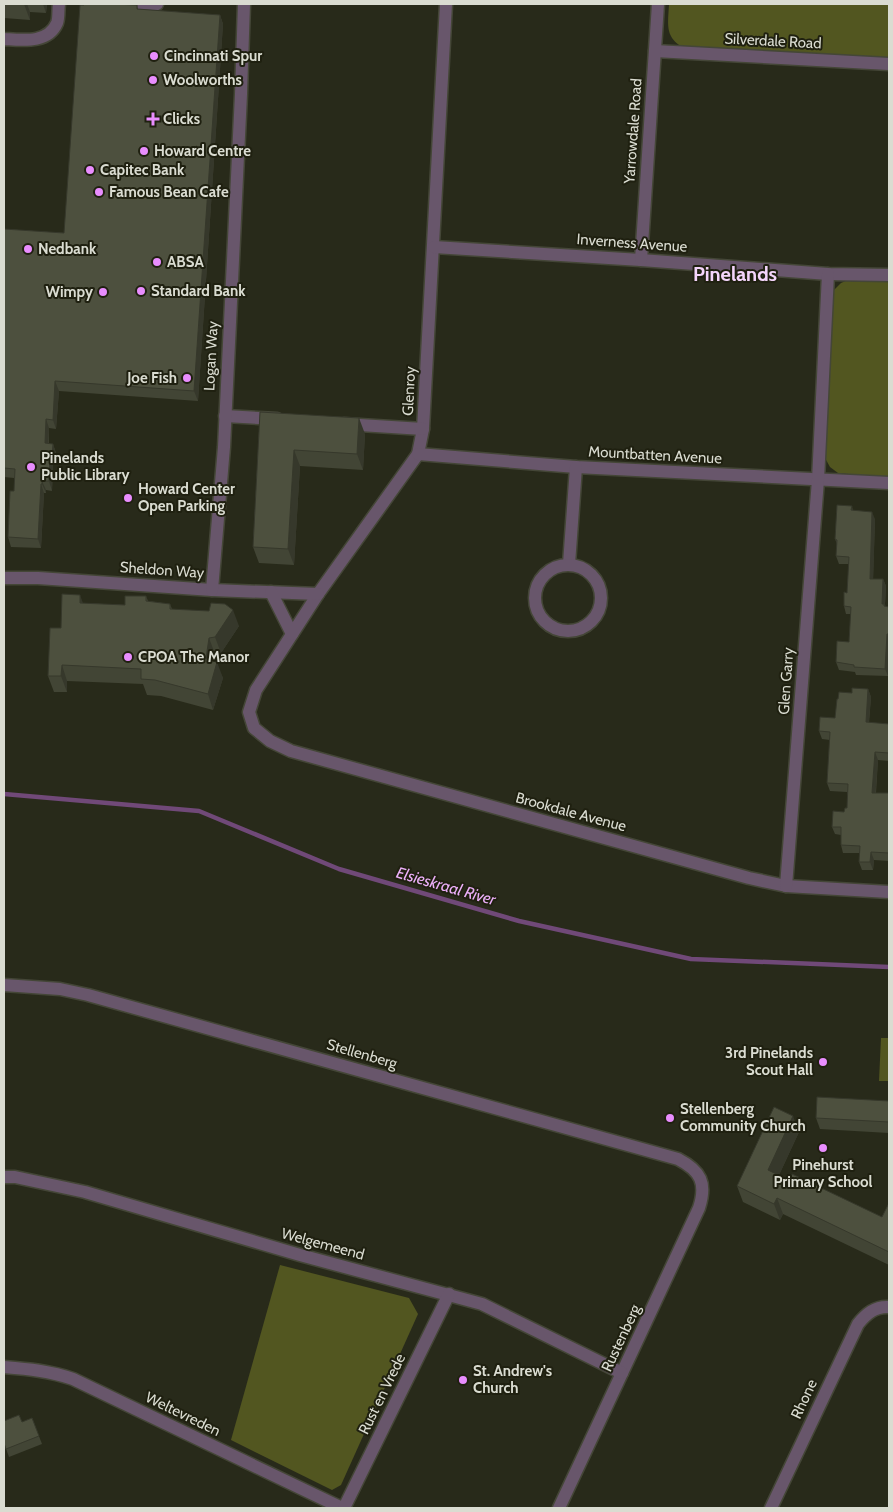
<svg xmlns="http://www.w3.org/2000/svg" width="893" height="1512" viewBox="0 0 893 1512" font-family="Cabin,sans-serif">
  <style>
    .green { fill: #525620 }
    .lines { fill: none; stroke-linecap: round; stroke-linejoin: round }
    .stream { stroke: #704978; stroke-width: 4.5 }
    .minor-casing { stroke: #444637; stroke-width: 15 }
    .minor { stroke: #68566b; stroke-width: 12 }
    .wall { fill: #424535 }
    .shaded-wall { fill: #36382b }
    .building { fill: #4d503e; stroke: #36382b }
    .poi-dot { fill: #e98dfe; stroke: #1f2010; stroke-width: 2 }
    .labels { text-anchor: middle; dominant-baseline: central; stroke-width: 4; stroke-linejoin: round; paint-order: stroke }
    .street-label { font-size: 15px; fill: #dadcd1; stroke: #1f2010 }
    .poi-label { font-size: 15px; font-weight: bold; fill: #dadcd1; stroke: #1f2010; text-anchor: start }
    .water-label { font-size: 16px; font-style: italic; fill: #ebaff8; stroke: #1f2010 }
    .district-label { font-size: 20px; font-weight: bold; fill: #f4d5fb; stroke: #1f2010 }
  </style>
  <rect width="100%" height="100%" fill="#282a1a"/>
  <!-- green -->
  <g class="green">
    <path d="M669,4h220v57l-203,-12c-22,-11 -18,-24 -17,-45z"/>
    <path d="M850,279l39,2v197l-51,-5 -8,-6 -5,-9 9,-168 7,-7z"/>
    <path d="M881,1038h8v43h-10z"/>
    <path d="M280,1265l129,33 9,16 -77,171 -9,5 -101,-50z"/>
  </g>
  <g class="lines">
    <!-- stream -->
    <path class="stream" d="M4,794l195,17 140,58 180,52 172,38 198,8"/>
    <!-- minor casing -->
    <g class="minor-casing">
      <g id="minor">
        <path d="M104,4l47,3 6,-3"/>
        <path d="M446,4l-23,425 -5,25 -100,140 -62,96 -7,22 5,16 16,13 21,10 458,127 37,8 103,6"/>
        <path d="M4,39c18,1 44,5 53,-16 2,-5 1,-13 2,-19"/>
        <path d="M655,51l234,13"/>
        <path d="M434,247l207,13 187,14 61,1"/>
        <path d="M641,260l17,-256"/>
        <path d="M225,416l52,3"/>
        <path d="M344,424l79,5"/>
        <path d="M418,454l158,13 313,16"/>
        <path d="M569,564l7,-97"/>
        <circle cx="568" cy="598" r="33"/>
        <path d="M4,578h34l174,12 106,4"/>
        <path d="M212,590l12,-143 17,-353 3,-90"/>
        <path d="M271,592l21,42"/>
        <path d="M786,886l32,-406 10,-206"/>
        <path d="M4,985l56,4 28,6 590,164c23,12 29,24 21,49l-140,300"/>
        <path d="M4,1177h11l70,15 215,63 182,49 140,69"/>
        <path d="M4,1367c24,2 46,4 69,12l269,129"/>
        <path d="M344,1508l105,-214"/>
        <path d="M771,1508l87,-184c8,-10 17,-18 31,-17"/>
      </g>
    </g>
    <!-- minor -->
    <use href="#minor" class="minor"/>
  </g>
  <!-- wall -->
  <g class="wall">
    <path d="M4,4h43l-1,9 -16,-1v8l-26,-2z"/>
    <path d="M137,5l1,4 82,6 3,9 -25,377 -139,-10 -3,38 -7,-1v16h4l3,9v12h-3l-1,26 -6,-1v3h-2l-3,55 -30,-1 -3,-10 6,-46v-13l-10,-1v-248l60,4z"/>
    <path d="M260,412l105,22 -2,36 -63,-4 -6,99 -35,-2 -6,-16z"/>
    <path d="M852,506l1,5 22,8 -2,60h10l3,7 -1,18v3h4v47l-1,22 -32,-1 -1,-3 -16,-2 -3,-8 13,-20 2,-28h-5l-2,-8 3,-13 2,-29h-10l-3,-8 1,-12 -2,-5z"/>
    <path d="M146,596l2,5 22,3 2,5 67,17 -18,27 -6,1 -1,7 9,17 -10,32 -52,-14 -14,-1 -4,-11 -76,-3v11h-13l-6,-16 13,-48 22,-25 42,2z"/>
    <path d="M868,689l3,8 -2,26 20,1v37l-11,-1 -2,33h13v68l-15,-1 -1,10h-11l-3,-8v-9h-16l-2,-8v-10l-6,-1 -3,-7 15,-19v-16l-17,-1 -3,-8 3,-43 -8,-1 -3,-8 16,-13 3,-19 14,-6z"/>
    <path d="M889,1101v32l-69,-4 -4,-11z"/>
    <path d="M799,1132l-20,43 10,5 93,37 7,-14v62l-106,-51 -3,6 -37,-18 -6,-16z"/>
    <path d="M32,1418l10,26 -33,13 -5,-14 18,-21z"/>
  </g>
  <!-- shaded-wall -->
  <g class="shaded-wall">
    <path d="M24,4h3l3,8v8z"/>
    <path d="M43,4h4l-1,9z"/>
    <path d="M220,15l3,9 -25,377 -4,-10z"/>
    <path d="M55,381l4,10 -3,38 -3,-9z"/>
    <path d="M359,418l6,16 -2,36 -6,-16z"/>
    <path d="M46,419l3,9 -1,24 -3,-9z"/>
    <path d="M53,444l3,9v12l-4,-9z"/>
    <path d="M294,450l6,16 -6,99 -6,-16z"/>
    <path d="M50,456l3,9 -1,26 -3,-10z"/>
    <path d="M42,481l4,9v3l-4,-9z"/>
    <path d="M41,484l3,9 -3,55 -3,-9z"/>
    <path d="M872,512l3,7 -2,67 -3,-7z"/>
    <path d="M883,579l3,7 -1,18 2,7 -5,-7z"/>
    <path d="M80,595l6,16 -6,-8z"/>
    <path d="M233,610l6,16 -18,27 -6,-16z"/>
    <path d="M887,634l2,5 -1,37 -3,-7z"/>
    <path d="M209,638l6,16 -4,20 -5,-16z"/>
    <path d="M217,662l6,16 -10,32 -5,-16z"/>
    <path d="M62,665l5,16v11l-6,-16z"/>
    <path d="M868,689l3,8 -3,33 -2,-8z"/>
    <path d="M875,752l3,8 -3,40 -3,-7z"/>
    <path d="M871,852l3,8 -1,10 -3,-8z"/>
    <path d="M793,1116l6,16 -25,54 -6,-16z"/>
    <path d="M777,1198l6,16 -3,6 -6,-16z"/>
  </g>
  <!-- building -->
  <g class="building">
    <path d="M84,4h28l25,1v4l83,6 -26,376 -139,-10 -2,39 -7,-1 -1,24 8,1 -1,12h-2l-1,25h-7v3h-1l-3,55 -30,-2 2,-46h4l1,-22 -11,-1v-239l60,4 16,-228h4z"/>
    <path d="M260,412l99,6 -2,36 -63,-4 -6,99 -35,-2z"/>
    <path d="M837,505l15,1 -1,4 21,2 -2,67h13l-1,25h2v2l5,1v27h-2l-2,35 -31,-2v-2l-18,-3 1,-21 12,1 2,-35 -7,-1v-14l3,1 2,-36 -13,-1 1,-16 -2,-1z"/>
    <path d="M62,594l18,1v8l45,2v-9h21v5l24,3v5l39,2 2,-8 14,1 8,6 -18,27 -6,1 -3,20 11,4 -9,32 -53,-14 -14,-1v-10l-79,-4 -1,11h-13l2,-48h11z"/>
    <path d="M852,688l16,1 -2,33 23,2v29l-14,-1 -3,41h17v60l-18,-1 -1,10h-11l1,-16 -19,-1v-18h-9l1,-16 11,1 1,-4h2l1,-24 -21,-1 3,-51 -11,-1 1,-14 15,1 2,-19h1l1,-7 13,1z"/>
    <path d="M817,1097l72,4v21l-73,-4z"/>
    <path d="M774,1107l19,9 -25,54 21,10 3,-6 90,43 7,-14v49l-112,-54 -3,6 -37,-18z"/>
    <path d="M19,1415l3,7 10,-4 7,18 -33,13 -2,-6v-22z"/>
  </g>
  <!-- markers -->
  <g class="poi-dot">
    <circle cx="154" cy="56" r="5"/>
    <circle cx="153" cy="80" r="5"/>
    <path d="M150.5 111.5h5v5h5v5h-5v5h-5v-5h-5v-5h5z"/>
    <circle cx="144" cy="151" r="5"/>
    <circle cx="90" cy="170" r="5"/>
    <circle cx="99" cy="192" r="5"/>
    <circle cx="28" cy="249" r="5"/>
    <circle cx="157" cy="262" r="5"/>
    <circle cx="141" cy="291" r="5"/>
    <circle cx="103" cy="292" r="5"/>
    <circle cx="187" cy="378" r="5"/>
    <circle cx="31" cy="467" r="5"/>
    <circle cx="128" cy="498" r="5"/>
    <circle cx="128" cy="657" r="5"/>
    <circle cx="823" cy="1062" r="5"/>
    <circle cx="670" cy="1118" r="5"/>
    <circle cx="823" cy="1148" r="5"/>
    <circle cx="463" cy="1380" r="5"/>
  </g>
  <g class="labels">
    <!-- street labels -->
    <g class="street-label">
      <text transform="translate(773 41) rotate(3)">Silverdale Road</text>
      <text transform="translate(633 131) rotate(-86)">Yarrowdale Road</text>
      <text transform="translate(632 243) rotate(4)">Inverness Avenue</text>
      <text transform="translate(211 356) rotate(-87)">Logan Way</text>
      <text transform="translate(409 391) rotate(-87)">Glenroy</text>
      <text transform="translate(655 455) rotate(3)">Mountbatten Avenue</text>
      <text transform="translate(162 570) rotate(4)">Sheldon Way</text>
      <text transform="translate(786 681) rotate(-86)">Glen Garry</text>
      <text transform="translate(571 812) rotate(15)">Brookdale Avenue</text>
      <text transform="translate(362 1054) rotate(16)">Stellenberg</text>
      <text transform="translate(323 1244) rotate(15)">Welgemeend</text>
      <text transform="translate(621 1338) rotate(-65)">Rustenberg</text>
      <text transform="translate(382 1394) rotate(-64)">Rust en Vrede</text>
      <text transform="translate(804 1399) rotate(-65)">Rhone</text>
      <text transform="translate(183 1414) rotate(26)">Weltevreden</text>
    </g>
    <!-- poi labels -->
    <g class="poi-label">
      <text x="164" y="56">Cincinnati Spur</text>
      <text x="163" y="80">Woolworths</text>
      <text x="163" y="119">Clicks</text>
      <text x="154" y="151">Howard Centre</text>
      <text x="100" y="170">Capitec Bank</text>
      <text x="109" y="192">Famous Bean Cafe</text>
      <text x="38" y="249">Nedbank</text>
      <text x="167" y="262">ABSA</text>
      <text x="151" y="291">Standard Bank</text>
      <text x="93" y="292" text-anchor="end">Wimpy</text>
      <text x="177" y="378" text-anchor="end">Joe Fish</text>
      <text x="41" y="458">Pinelands<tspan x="41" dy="17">Public Library</tspan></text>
      <text x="138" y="489">Howard Center<tspan x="138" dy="17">Open Parking</tspan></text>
      <text x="138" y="657">CPOA The Manor</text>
      <text x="813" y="1053" text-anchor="end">3rd Pinelands<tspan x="813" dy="17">Scout Hall</tspan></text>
      <text x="680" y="1109">Stellenberg<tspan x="680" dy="17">Community Church</tspan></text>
      <text x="823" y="1165" text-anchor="middle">Pinehurst<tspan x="823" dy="17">Primary School</tspan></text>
      <text x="473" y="1371">St. Andrew's<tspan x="473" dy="17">Church</tspan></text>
    </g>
    <!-- water labels -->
    <g class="water-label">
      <text transform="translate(446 886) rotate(16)">Elsieskraal River</text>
    </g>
    <!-- district labels -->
    <g class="district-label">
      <text x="735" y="274">Pinelands</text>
    </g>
  </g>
  <!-- border -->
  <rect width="893" height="1512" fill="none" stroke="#dadcd1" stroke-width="10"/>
</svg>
